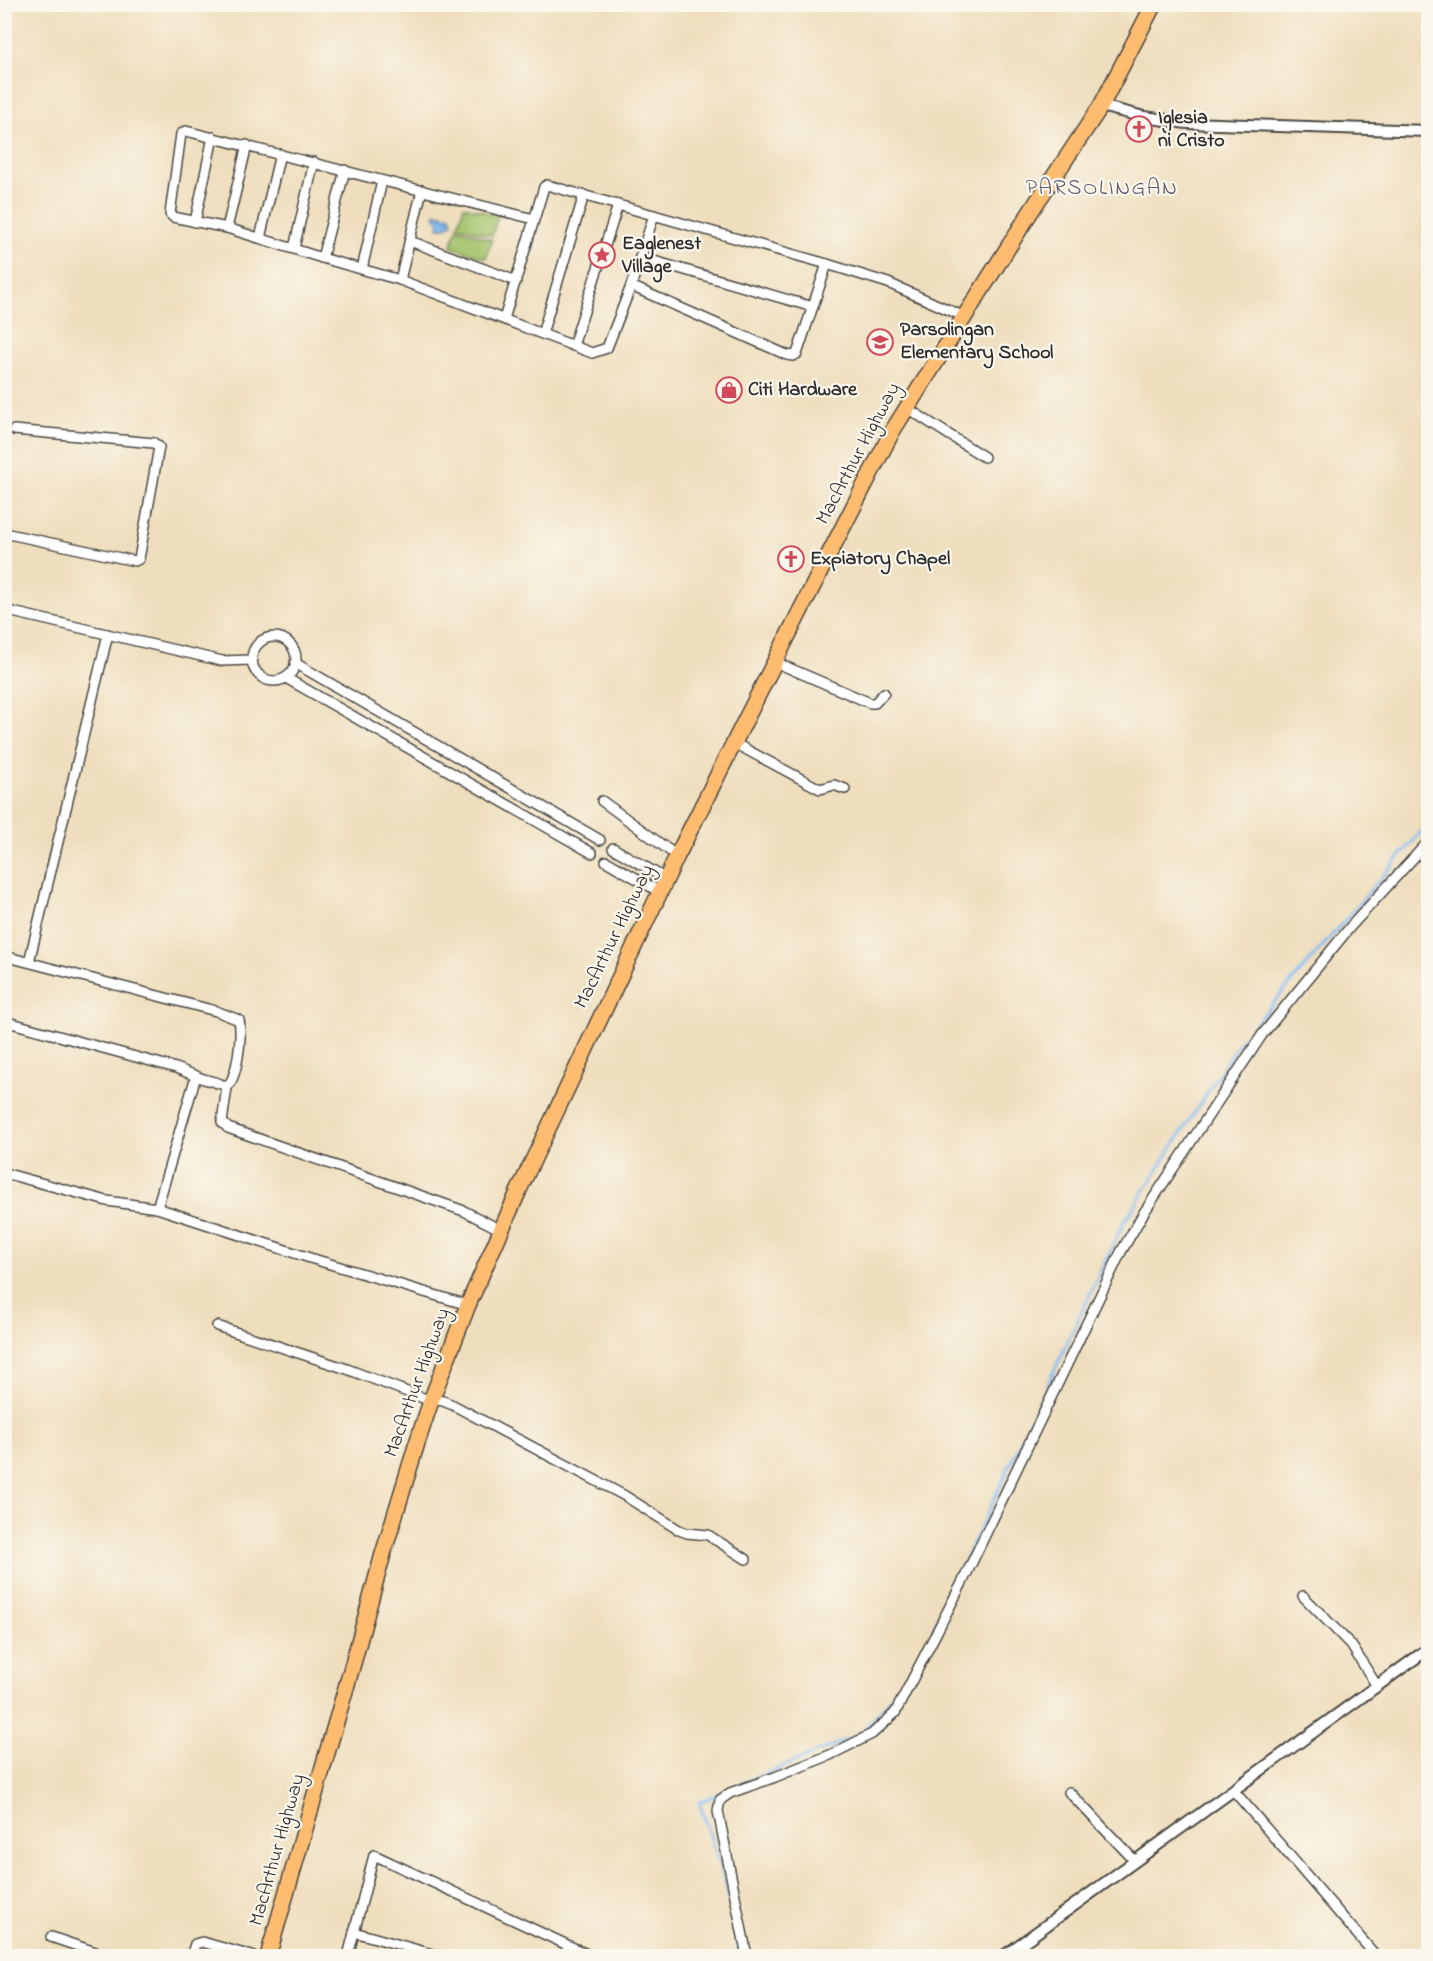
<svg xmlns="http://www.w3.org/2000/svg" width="1433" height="1961" viewBox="0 0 1433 1961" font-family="'Indie Flower',sans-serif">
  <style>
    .park { fill: #a2c36b; stroke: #66774b; stroke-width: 1.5 }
    .water { fill: url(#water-waves); stroke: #56738f; stroke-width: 1.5 }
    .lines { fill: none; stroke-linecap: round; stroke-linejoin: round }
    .stream { stroke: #82bbf3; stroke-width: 3 }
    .minor-casing { stroke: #484641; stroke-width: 12 }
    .tertiary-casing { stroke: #484641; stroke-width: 14 }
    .trunk-casing { stroke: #484641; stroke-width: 18 }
    .minor { stroke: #fff; stroke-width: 9 }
    .tertiary { stroke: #fff; stroke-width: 10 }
    .trunk { stroke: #fdbc6f; stroke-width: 15 }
    .labels { text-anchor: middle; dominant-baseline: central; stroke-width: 4.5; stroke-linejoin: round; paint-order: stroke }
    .poi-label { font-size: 20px; font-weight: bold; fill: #2b2b2b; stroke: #fbf7ec; text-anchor: start }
    .street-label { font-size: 20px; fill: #2b2b2b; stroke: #fbf7ec }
    .quarter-label { font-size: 22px; letter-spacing: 1.5px; fill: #5f5b6f; stroke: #fbf7ec }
  </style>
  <defs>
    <pattern id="water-waves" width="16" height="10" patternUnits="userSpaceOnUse" patternTransform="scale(1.5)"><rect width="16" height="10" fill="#82bbf3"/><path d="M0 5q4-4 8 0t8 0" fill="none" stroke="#6b98c5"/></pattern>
  </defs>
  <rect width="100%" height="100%" fill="#fbf7ec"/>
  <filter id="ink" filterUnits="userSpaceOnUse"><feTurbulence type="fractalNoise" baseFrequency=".0167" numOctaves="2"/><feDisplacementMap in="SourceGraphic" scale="12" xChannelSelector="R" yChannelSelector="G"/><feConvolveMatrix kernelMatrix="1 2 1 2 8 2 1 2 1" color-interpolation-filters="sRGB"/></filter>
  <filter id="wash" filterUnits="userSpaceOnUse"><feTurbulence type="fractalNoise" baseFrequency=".008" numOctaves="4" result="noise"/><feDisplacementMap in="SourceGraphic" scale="24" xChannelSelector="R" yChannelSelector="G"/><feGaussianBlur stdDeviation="1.35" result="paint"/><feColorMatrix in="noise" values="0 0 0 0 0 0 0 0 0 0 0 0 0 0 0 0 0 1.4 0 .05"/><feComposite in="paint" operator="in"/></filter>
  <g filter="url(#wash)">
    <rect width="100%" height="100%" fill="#efdebd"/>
    <!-- park -->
    <g class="park">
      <path d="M464,206l34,9 -6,21 -34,-10z"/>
      <path d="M457,228l35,12 -6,18 -35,-11z"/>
    </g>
    <!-- water -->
    <path class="water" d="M436,213l15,3 2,7 -5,3 -10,2 2,-7 -5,-5z"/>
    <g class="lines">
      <!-- stream -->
      <g class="stream">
        <path d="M934,1627l189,-403 116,-181 189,-219"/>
        <path d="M741,1784l120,-50 49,-59"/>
        <path d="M727,1791l-28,11 26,78 15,76"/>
      </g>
    </g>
  </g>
  <g filter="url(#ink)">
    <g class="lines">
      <!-- minor casing -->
      <g class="minor-casing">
        <g id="minor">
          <path d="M534,219l-348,-88 -5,3 -11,80 3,3 54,11 95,30 78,22 192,73 15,-5 24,-62 23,-71"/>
          <path d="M195,222l18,-85"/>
          <path d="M227,228l20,-83"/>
          <path d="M260,238l20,-84"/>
          <path d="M410,241l106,40"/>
          <path d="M294,248l20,-86"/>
          <path d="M640,257l173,50"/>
          <path d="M322,258l23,-88"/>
          <path d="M362,269l20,-88"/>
          <path d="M400,280l22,-90"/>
          <path d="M631,286l156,69 6,1 4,-2 30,-90"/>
          <path d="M504,319l40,-132 3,-2 280,79 61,19 77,34"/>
          <path d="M542,334l42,-139"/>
          <path d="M573,346l45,-141"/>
          <path d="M907,408l77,49"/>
          <path d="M4,533l131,28 4,-2 20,-112 -5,-4 -140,-13"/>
          <path d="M4,610l218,51 29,-1"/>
          <circle cx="274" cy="659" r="22"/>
          <path d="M775,662l95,41h5l9,-10"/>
          <path d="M295,663l305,177"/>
          <path d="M286,678l306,175"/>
          <path d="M734,743l86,46 14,-4 11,4"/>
          <path d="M602,801l75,55"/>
          <path d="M613,848l53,31"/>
          <path d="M606,861l54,31"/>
          <path d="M4,956l212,55 23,9c3,15 -1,56 -12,67"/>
          <path d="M29,962l79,-328"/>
          <path d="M4,1021l172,47 20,8 -39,132"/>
          <path d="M196,1076c10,5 21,5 31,11l-5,35 6,6 236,83 37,19"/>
          <path d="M4,1173l103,28 50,7 153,50 158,47"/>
          <path d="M217,1326l130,43 76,29 20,3 10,4 172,91 54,34 8,3 21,2 38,24"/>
          <path d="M1303,1596l48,49 26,41"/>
          <path d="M1234,1791l142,165"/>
          <path d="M1069,1792l66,69"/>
          <path d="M354,1932l85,24"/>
          <path d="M51,1937l56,19"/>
          <path d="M191,1956l4,-12 7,-2 50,14"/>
          <path d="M348,1956l26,-101 217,101"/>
          <path d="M747,1956l-29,-145 2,-11 10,-7 45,-16 55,-22 42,-21 23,-21 68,-132 158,-329 22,-38 119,-179 89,-109 77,-84"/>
        </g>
      </g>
      <!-- tertiary casing -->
      <g class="tertiary-casing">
        <g id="tertiary">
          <path d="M1101,106l43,11 43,6 241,8"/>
          <path d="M1004,1956l424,-307"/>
        </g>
      </g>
      <!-- trunk casing -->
      <g class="trunk-casing">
        <path id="trunk" d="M268,1956l84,-289 31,-113 34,-111 15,-45 36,-93 51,-115 158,-334 148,-294 68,-132 140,-222 68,-102 53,-102"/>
      </g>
      <!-- minor -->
      <use href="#minor" class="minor"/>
      <!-- tertiary -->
      <use href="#tertiary" class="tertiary"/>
      <!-- trunk -->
      <use href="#trunk" class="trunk"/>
    </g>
  </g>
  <!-- icons -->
  <defs>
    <g id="church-ring" transform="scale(1.35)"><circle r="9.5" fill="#fbf7ec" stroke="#d1495b" stroke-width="1.5"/><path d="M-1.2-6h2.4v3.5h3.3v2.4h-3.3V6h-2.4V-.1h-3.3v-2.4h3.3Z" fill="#d1495b"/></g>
    <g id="sight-ring" transform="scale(1.35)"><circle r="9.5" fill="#fbf7ec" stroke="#d1495b" stroke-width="1.5"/><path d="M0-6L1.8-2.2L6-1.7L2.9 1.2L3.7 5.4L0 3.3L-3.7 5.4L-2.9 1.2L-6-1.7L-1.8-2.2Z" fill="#d1495b"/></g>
    <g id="school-ring" transform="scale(1.35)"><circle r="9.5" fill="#fbf7ec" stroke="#d1495b" stroke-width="1.5"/><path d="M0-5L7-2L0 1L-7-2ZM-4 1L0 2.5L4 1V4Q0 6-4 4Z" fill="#d1495b"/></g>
    <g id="shop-ring" transform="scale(1.35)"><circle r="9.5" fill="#fbf7ec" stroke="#d1495b" stroke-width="1.5"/><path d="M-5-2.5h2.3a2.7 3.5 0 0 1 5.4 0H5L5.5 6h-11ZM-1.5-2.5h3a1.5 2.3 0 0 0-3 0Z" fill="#d1495b"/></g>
  </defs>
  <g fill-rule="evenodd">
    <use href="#church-ring" x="1139" y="129"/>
    <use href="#sight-ring" x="602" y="255"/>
    <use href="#school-ring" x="880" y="342"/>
    <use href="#shop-ring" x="729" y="390"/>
    <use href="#church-ring" x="791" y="559"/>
  </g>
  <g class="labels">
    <!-- poi labels -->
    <g class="poi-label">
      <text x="1158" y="118">Iglesia<tspan x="1158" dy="23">ni Cristo</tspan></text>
      <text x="622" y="244">Eaglenest<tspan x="622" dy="23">Village</tspan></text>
      <text x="900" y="330">Parsolingan<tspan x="900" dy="23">Elementary School</tspan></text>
      <text x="748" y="390">Citi Hardware</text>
      <text x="810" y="559">Expiatory Chapel</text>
    </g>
    <!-- street labels -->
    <g class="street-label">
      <text transform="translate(859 454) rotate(-62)">MacArthur Highway</text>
      <text transform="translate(615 937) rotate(-64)">MacArthur Highway</text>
      <text transform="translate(418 1383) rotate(-70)">MacArthur Highway</text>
      <text transform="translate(278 1850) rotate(-74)">MacArthur Highway</text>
    </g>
    <!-- quarter labels -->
    <g class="quarter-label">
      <text x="1102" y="189">PARSOLINGAN</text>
    </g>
  </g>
  <!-- margin -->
  <rect width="1433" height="1961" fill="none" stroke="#fbf7ec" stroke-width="24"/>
</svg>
